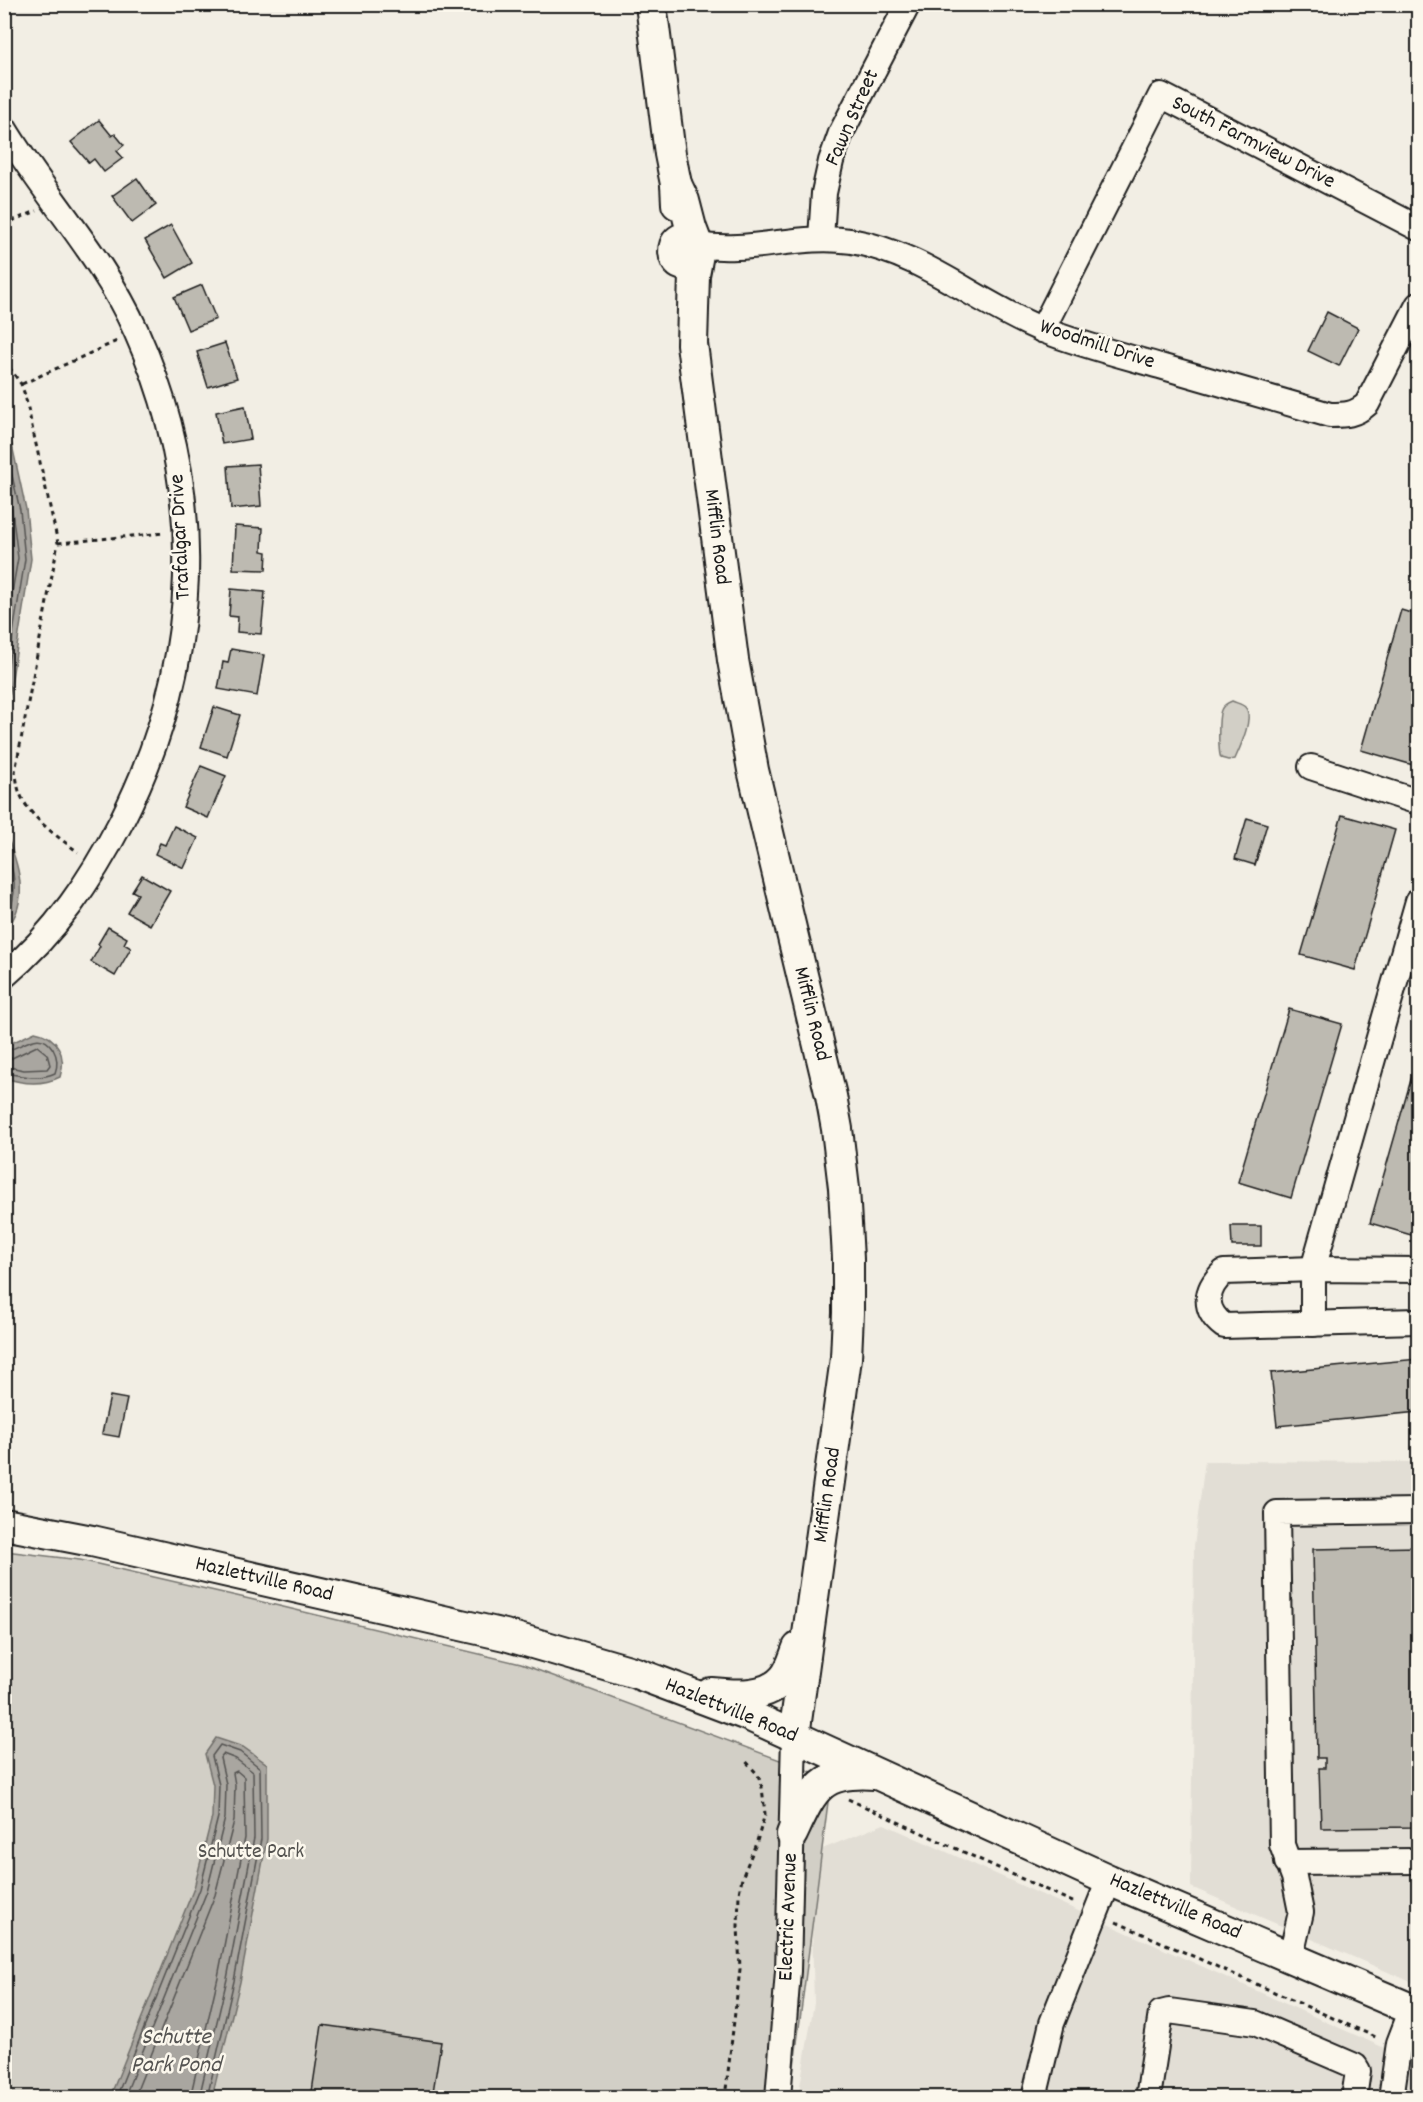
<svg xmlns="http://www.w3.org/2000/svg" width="1423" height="2102" viewBox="0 0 1423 2102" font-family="Dekko,sans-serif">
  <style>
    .built { fill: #e2ded5 }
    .green { fill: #d2cfc6; stroke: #777671; stroke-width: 1.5 }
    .water { fill: #a9a6a0; stroke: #716f6b; stroke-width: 1.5 }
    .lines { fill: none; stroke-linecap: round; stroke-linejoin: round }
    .shore { stroke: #545351; stroke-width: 1.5 }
    .building { fill: #bdbab1; stroke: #1c1c1c; stroke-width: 1.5 }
    .minor-casing { stroke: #1c1c1c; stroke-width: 28 }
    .major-casing { stroke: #1c1c1c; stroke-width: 34 }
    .path { stroke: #1c1c1c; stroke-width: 3; stroke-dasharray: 4.5 4.5; stroke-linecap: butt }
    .minor { stroke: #fbf7ec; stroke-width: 24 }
    .major { stroke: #fbf7ec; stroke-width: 30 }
    .labels { text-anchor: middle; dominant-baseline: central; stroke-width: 5; stroke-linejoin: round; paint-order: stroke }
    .street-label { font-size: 22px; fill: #1c1c1c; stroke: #fbf7ec }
    .park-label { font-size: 22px; fill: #53524f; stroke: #fbf7ec }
    .water-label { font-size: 24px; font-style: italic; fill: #545351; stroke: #fbf7ec }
  </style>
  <rect width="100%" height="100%" fill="#f2eee4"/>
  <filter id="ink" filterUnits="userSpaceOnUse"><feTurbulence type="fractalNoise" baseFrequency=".0167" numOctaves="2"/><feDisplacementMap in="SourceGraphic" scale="12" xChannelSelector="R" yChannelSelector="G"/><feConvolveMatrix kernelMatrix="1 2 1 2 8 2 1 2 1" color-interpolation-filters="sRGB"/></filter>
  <g filter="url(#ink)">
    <!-- built -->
    <g class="built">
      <path d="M1205,1461l213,1v523l-227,-98 3,-341z"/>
      <path d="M884,1824l534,239v34l-620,1 16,-95 -4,-149z"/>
    </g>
    <!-- green -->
    <g class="green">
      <path d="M1232,701c4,2 10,3 13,6 10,9 -5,41 -10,52l-7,1 -7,-2c-3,-6 -3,-41 0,-48 2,-5 6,-7 11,-9z"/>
      <path d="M5,1551l75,9 174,40 267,64 310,115 -41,318 -785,1z"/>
    </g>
    <!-- water -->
    <g class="water">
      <path d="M5,413l21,96 5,50 -26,163z"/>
      <path d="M4,829c14,33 28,72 1,101z"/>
      <path d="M35,1032c23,4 32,24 25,45 -18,9 -37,7 -55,1v-32z"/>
      <path d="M216,1738l27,9 24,17v75l-27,143 -28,115h-102l84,-209 18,-71 1,-32 -8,-31z"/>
    </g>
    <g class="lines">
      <!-- shore -->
      <g class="shore">
        <path d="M4,441l16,69 5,49 -21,130"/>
        <path d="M4,476l8,35 6,47 -14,80"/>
        <path d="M4,845c11,26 16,51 0,76"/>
        <path d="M4,1051c18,-2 35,-24 49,-2 4,7 5,16 2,24 -17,8 -34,2 -51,0"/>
        <path d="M4,1059l8,-1 25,-12 10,8 3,11 -3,4 -23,1 -20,-4"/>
        <path d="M116,2098l84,-209 18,-72 1,-32 -7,-29 8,-11 20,7 20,16 1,71 -27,142 -27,117"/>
        <path d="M124,2098l83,-207 18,-73 1,-34 -6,-26 3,-4 13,5 17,13 1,66 -27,141 -28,119"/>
        <path d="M134,2098l81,-203 19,-74 1,-36 -2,-12 4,-2 7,6 1,61 -27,139 -28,121"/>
      </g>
    </g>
    <!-- building -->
    <g class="building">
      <path d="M99,120l13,16 3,-2 9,11 -7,6 6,7 -19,14 -10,-13 -5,4 -18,-21z"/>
      <path d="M137,178l19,27 -24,18 -20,-27z"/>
      <path d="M171,225l21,38 -25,15 -22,-38z"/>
      <path d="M202,285l14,34 -28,11 -14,-33z"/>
      <path d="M1327,312l31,16 -19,38 -31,-15z"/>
      <path d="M225,343l12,35 -29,9 -11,-35z"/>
      <path d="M245,406l6,33 -29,5 -6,-32z"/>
      <path d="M258,464l3,42 -30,3 -3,-43z"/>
      <path d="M235,526l28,2 -1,23 5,1 -1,18 -33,-1z"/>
      <path d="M231,589l34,3 -4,42 -24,-2 1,-15 -9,-1z"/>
      <path d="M1401,610l17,5v133l-5,17 -52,-15z"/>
      <path d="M231,649l33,6 -7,41 -39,-7 5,-27 5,1z"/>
      <path d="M214,707l26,8 -13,41 -26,-9z"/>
      <path d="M201,766l25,10 -18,42 -25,-11z"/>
      <path d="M1342,815l53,15 -40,140 -54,-15z"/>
      <path d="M1247,818l20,6 -12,41 -20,-6z"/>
      <path d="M174,826l24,12 -14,30 -29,-14 5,-11 5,2z"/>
      <path d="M142,875l28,16 -20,34 -23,-13 11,-18 -6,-3z"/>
      <path d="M108,927l19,11 -3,6 7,4 -16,28 -24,-14 9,-16 -2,-2z"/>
      <path d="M1289,1009l53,15 -51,174 -53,-16z"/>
      <path d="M1418,1055v182l-48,-14z"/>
      <path d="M1231,1226h30v20h-29z"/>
      <path d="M1418,1359v53l-141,14 -6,-53z"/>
      <path d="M110,1396l17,3 -8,38 -17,-3z"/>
      <path d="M1418,1547v280l-97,1 -2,-60h6v-10h-8l-4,-209z"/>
      <path d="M322,2025l119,17 -9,56h-121z"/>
    </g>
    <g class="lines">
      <!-- minor casing -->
      <g class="minor-casing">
        <g id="minor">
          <path d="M4,128c42,70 99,129 132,203 73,162 65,334 -15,491 -30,58 -66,111 -117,154"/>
          <path d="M821,238l3,-45 7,-32 10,-28 67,-129"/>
          <path d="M698,245c51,9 102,-12 153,-4 74,13 125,62 192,89 38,15 78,25 117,36 57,16 113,33 170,49 15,0 25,0 37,-11l51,-99"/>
          <path d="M1042,330l119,-235 257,133"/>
          <path d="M1311,767l107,35"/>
          <path d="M1418,1270l-105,-1 -89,3c-20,18 -21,38 0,54l194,-5"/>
          <path d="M1313,1324v-55l105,-368"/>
          <path d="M1287,1862l131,-1"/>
          <path d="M1291,1956l10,-44 -7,-35 -12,-32 -5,-332 141,-2"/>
          <path d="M778,2098l10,-127 6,-235"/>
          <path d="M1034,2098l18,-75 57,-143"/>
          <path d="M1148,2098l13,-85 8,-2 86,12 100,43 3,5 -4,27"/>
          <path d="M1391,2098l8,-55 13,-34"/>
        </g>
      </g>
      <!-- major casing -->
      <g class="major-casing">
        <g id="major">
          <path d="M651,4l19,150 6,30 1,20"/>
          <path d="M676,184l8,17 7,27 8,21 -5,26 -2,69 41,316 20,110 78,326 6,33 7,59 4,71v54l-2,45 -52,378"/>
          <path d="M695,242c-30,-18 -26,40 1,18"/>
          <path d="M4,1524l88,17 413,94 131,38 114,43 359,164 309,132"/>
          <path d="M711,1693c23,2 55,6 73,-15 7,-8 10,-20 14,-30"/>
          <path d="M792,1834c21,-45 28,-64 83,-60"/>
        </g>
      </g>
      <!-- path -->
      <g class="path">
        <path d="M4,226l10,-6 23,-9"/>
        <path d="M4,360l17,24 4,11 33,148 -43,229c2,6 2,13 4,19 9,26 38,45 59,61"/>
        <path d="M22,384l95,-43"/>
        <path d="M58,543l106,-10"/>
        <path d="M848,1799l229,105"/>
        <path d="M1116,1922l262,116"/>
        <path d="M725,2098l15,-129 -2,-43 1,-33 3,-15 15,-37 8,-27 -3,-27 -4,-12 -14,-16"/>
      </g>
      <!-- minor -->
      <use href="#minor" class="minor"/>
      <!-- major -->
      <use href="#major" class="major"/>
    </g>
  </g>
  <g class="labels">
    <!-- street labels -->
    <g class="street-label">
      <text transform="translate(853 118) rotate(-66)">Fawn Street</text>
      <text transform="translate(1253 143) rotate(27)">South Farmview Drive</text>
      <text transform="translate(1097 345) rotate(18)">Woodmill Drive</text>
      <text transform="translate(181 537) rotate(-93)">Trafalgar Drive</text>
      <text transform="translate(716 537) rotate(83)">Mifflin Road</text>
      <text transform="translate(811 1014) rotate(76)">Mifflin Road</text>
      <text transform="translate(828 1495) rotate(-82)">Mifflin Road</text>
      <text transform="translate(264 1580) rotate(13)">Hazlettville Road</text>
      <text transform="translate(731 1711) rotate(22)">Hazlettville Road</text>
      <text transform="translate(1175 1907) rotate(23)">Hazlettville Road</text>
      <text transform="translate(789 1917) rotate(-88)">Electric Avenue</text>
    </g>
    <!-- park labels -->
    <g class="park-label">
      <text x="251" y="1852">Schutte Park</text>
    </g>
    <!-- water labels -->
    <g class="water-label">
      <text x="176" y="2038">Schutte<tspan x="176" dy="28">Park Pond</tspan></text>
    </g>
  </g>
  <!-- margin -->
  <rect width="1423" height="2102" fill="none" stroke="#fbf7ec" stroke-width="24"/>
  <rect x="12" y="12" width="1399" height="2078" fill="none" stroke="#1c1c1c" stroke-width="2" filter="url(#ink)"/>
</svg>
